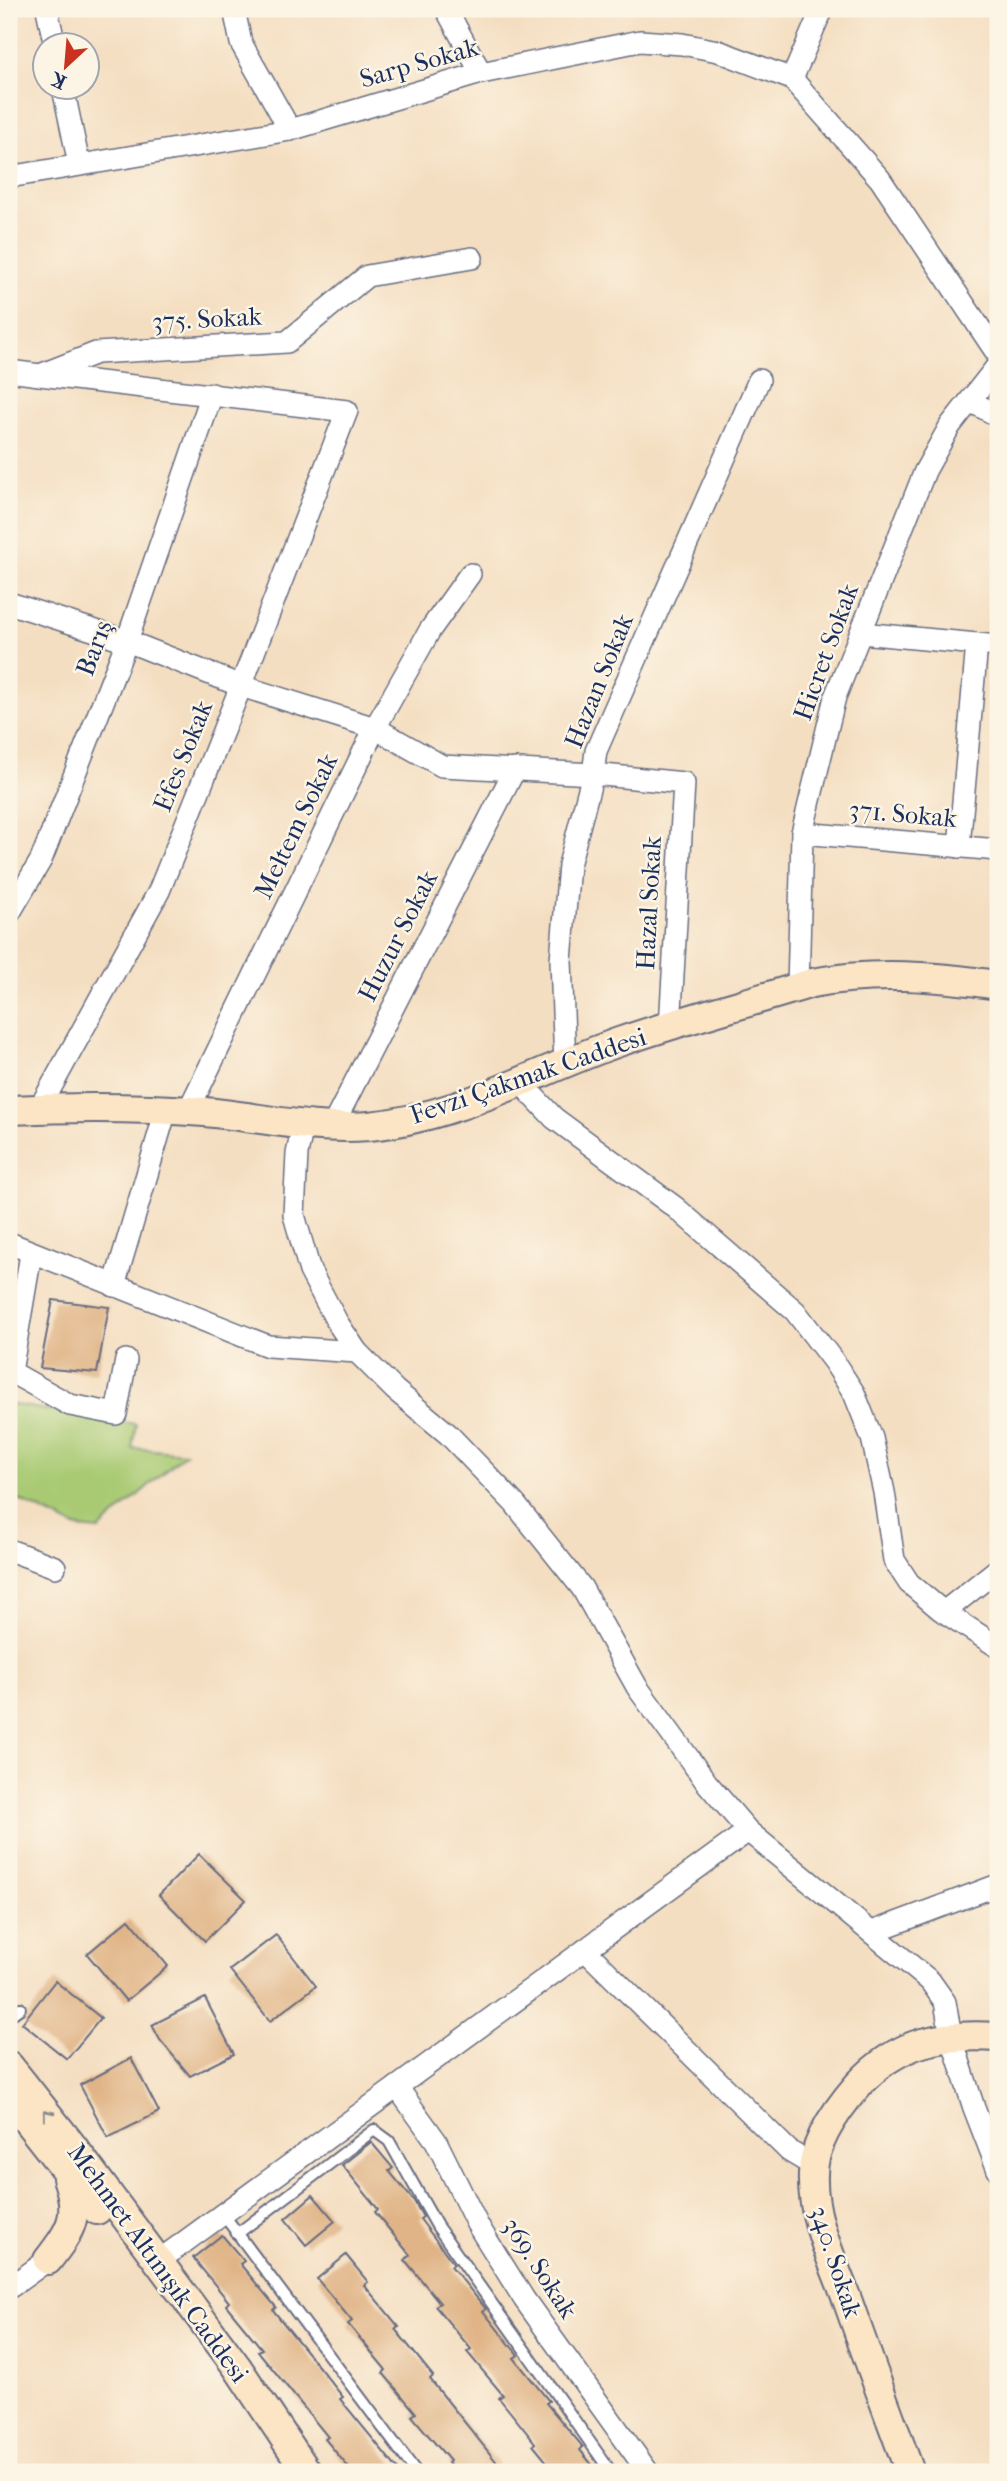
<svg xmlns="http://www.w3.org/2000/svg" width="1007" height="2481" viewBox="0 0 1007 2481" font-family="'IM FELL French Canon',serif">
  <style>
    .green { fill: #a9ca73; stroke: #627c68; stroke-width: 2 }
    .building { fill: #e0b486 }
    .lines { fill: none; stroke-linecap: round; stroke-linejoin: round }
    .lane-casing { stroke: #676c81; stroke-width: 14 }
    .street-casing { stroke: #676c81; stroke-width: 24 }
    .secondary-casing { stroke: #676c81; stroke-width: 32 }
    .lane { stroke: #fff; stroke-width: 10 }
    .street { stroke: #fff; stroke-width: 21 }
    .secondary { stroke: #fce5c4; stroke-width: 28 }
    .oneway { stroke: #8c8a91 }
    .labels { text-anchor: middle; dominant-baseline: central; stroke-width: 5; stroke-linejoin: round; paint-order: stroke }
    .street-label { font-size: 26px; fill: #1b2f5e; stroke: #fcf5e5 }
  </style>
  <rect width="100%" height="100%" fill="#fcf5e5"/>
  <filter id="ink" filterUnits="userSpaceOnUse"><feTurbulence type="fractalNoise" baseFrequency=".0143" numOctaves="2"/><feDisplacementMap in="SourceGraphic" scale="14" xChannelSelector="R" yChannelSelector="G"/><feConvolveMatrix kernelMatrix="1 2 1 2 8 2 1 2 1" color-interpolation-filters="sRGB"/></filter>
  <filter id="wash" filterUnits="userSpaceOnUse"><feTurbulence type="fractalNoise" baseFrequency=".00686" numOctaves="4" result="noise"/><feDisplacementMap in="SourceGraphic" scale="28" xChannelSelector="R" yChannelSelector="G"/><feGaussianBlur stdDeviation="1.57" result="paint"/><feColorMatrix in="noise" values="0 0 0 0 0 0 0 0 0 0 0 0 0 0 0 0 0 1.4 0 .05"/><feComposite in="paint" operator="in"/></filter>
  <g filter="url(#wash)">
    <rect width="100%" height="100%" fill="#f4dec1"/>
    <!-- green -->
    <path class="green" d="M9,1404l127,20 -4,24 53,5 -86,77 -21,-2 -69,-33z"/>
    <g id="blocks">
      <!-- building -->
      <g class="building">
        <path d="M53,1300l56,7 -12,66 -57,-5z"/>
        <path d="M199,1854l47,46 -41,41 -46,-46z"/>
        <path d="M129,1919l39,47 -42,35 -39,-47z"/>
        <path d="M276,1935l40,51 -46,35 -40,-51z"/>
        <path d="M55,1981l46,37 -34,41 -45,-36z"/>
        <path d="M205,1998l29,56 -44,22 -30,-36 -8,-15z"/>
        <path d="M131,2058l28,54 -51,26 -28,-53z"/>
        <path d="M371,2142l22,26 -4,3 25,30 9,16 -3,2 34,45 -3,2 35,43 -3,2 35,44 -4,3 35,43 -3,2 37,44 -3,3 18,22h-43l-22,-27 2,-2 -36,-45 4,-3 -36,-43 4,-3 -36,-43 5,-3 -35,-43 5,-5 -35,-43 3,-3 -36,-44z"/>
        <path d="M313,2195l22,26 -29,24 -21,-26z"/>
        <path d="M222,2235l22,26 -4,3 36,43 -3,3 70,87 -3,2 60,73h-48l-27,-33 3,-2 -70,-86 4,-2 -36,-44 3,-3 -36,-44z"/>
        <path d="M346,2255l22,27 -4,3 35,42 -4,2 38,47 -3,3 69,86 -9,7h-34l-8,-9 2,-2 -38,-45 4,-3 -33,-40 3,-3 -38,-46 4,-3 -35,-42z"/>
      </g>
    </g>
  </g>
  <g filter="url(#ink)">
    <use href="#blocks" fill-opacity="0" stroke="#676c81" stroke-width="2"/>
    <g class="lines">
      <!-- lane casing -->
      <g class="lane-casing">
        <g id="lane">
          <path d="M9,2016l11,-8"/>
          <path d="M223,2214l193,258"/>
          <path d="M237,2234l137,-104 15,11 48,85 174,246"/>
        </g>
      </g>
      <!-- street casing -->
      <g class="street-casing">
        <g id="street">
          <path d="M47,9l8,37"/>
          <path d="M234,9l7,34 49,87"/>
          <path d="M446,9l35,64"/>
          <path d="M792,79l30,-70"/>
          <path d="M63,88l16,76"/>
          <path d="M9,177l281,-47 191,-57 159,-32 42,3 36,7 74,28 88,100 118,176"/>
          <path d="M9,371l31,4 56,-22 191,-11 80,-66 105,-18"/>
          <path d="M970,401l28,15"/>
          <path d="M9,603l118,38 114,45 134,42 67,38 151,8 91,9 -14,244"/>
          <path d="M861,633l137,13"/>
          <path d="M802,833l196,17"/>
          <path d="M959,847l18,-203"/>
          <path d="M9,914l32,-54 86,-219 85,-247"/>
          <path d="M798,988l4,-155 33,-136 90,-226 25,-45 48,-61"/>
          <path d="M565,1064l-4,-104 8,-95 24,-91 3,-23 163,-371"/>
          <path d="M520,1082l34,36 122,90 119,103 39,51 20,31 18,45 12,54 10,68 15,23 32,27 57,37"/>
          <path d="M39,1109l120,-218 82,-205 106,-275 -307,-36"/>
          <path d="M188,1111l187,-383 55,-98 40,-56"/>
          <path d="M303,1125l-6,29 -3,61 16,56 27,51 20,30 38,38 53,44 67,70 67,84 55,99 37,51 33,45 41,48 182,150 15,21 6,34 23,72 24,62"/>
          <path d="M332,1127l183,-358"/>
          <path d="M9,1243l259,103 89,6"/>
          <path d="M31,1254l-20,118 59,33 46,9 10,-54"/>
          <path d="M114,1286l52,-176"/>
          <path d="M9,1550l46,17"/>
          <path d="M944,1612l54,-43"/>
          <path d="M872,1932l126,-47"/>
          <path d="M585,1950l204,201 25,15"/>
          <path d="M397,2087l39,54 41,83 47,75 124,173"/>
          <path d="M157,2262l591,-431"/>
          <path d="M9,2288l39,-28"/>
        </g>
      </g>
      <!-- secondary casing -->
      <g class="secondary-casing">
        <g id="secondary">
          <path d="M9,1110c65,-3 131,-3 196,2 55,5 108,19 164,14 88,-8 167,-55 250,-84 64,-22 129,-39 193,-59 62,-12 124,-7 186,2"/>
          <path d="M9,2066l65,82 163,219 70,105"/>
          <path d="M9,2098l88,112"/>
          <path d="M48,2260c23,-30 33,-44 19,-82"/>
          <path d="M910,2472c-21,-57 -42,-113 -62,-170 -15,-41 -37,-84 -35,-128 0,-32 25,-66 45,-89 40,-44 84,-52 140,-48"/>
        </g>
      </g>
      <!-- lane -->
      <use href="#lane" class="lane"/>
      <!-- street -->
      <use href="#street" class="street"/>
      <!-- secondary -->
      <use href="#secondary" class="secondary"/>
    </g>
    <!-- one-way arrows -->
    <defs><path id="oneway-chevron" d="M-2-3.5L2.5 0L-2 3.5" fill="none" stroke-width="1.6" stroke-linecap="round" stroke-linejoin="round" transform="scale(1.75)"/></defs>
    <use class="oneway" href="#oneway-chevron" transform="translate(47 2114) rotate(-129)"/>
  </g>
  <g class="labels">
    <!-- street labels -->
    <g class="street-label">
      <text transform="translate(419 63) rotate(-16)">Sarp Sokak</text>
      <text transform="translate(207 319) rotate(-3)">375. Sokak</text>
      <text transform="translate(94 648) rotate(-69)">Barış</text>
      <text transform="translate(826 652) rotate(-70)">Hicret Sokak</text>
      <text transform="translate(599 681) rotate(-68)">Hazan Sokak</text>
      <text transform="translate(183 756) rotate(-68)">Efes Sokak</text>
      <text transform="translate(903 814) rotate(5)">371. Sokak</text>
      <text transform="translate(296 826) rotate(-64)">Meltem Sokak</text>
      <text transform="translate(649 903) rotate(-87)">Hazal Sokak</text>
      <text transform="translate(398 936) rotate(-63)">Huzur Sokak</text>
      <text transform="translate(528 1076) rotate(-19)">Fevzi Çakmak Caddesi</text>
      <text transform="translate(836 2262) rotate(72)">340. Sokak</text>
      <text transform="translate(158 2263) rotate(54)">Mehmet Altınışık Caddesi</text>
      <text transform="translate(540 2268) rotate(57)">369. Sokak</text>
    </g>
  </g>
  <!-- margin -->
  <rect width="1007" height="2481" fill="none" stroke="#fcf5e5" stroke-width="35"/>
  <!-- north arrow -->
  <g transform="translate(66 66) rotate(206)"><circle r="33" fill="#fcf5e5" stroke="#a2a6af" stroke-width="2"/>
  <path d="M0-5L12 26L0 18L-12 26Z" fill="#c8321e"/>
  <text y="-10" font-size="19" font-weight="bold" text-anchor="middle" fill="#1b2f5e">K</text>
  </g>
</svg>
